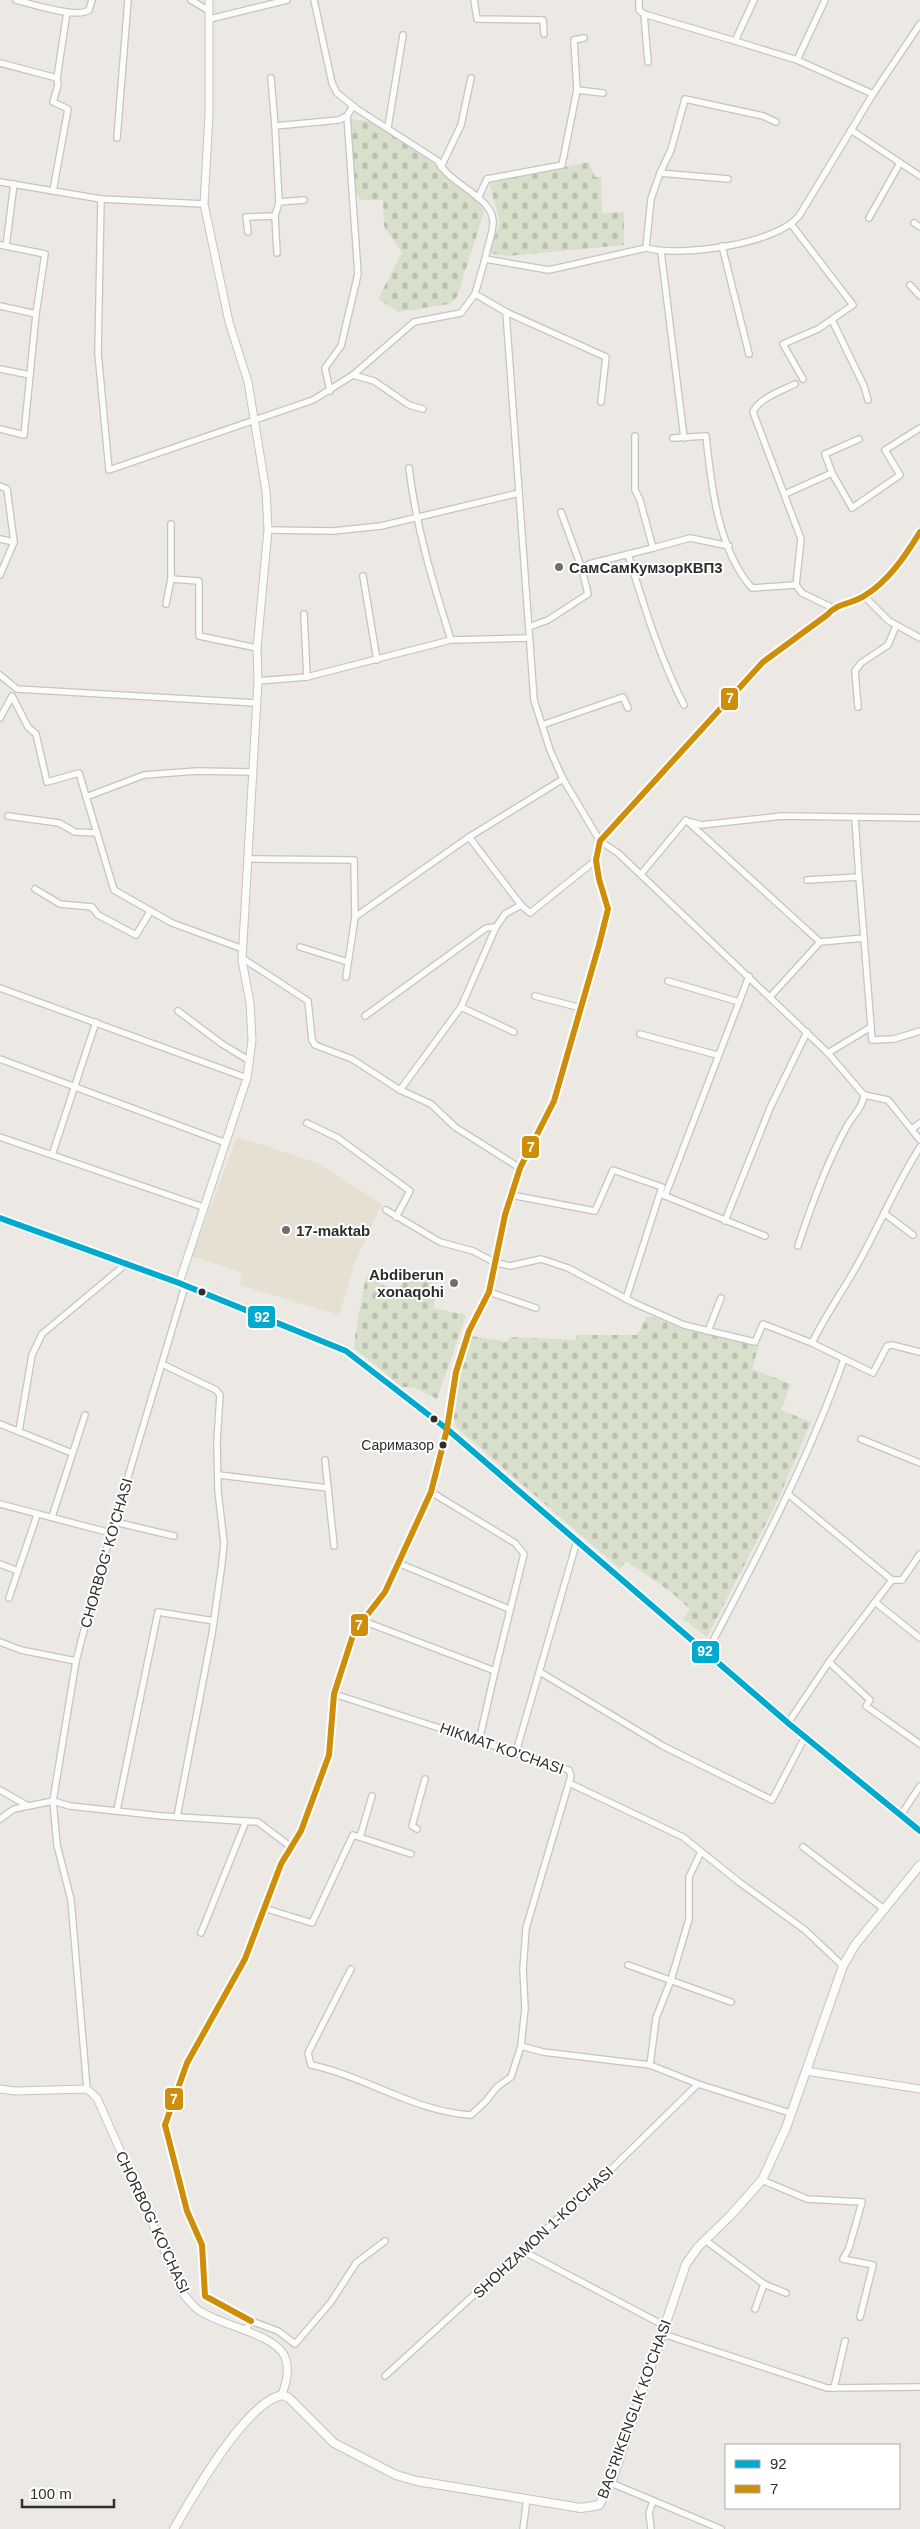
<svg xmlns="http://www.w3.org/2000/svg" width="920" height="2529" viewBox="0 0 920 2529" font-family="Helvetica,sans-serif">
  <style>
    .education { fill: #e6e0d3 }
    .cemetery { fill: url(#cemetery-stones) }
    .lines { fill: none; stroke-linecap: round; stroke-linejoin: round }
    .minor-casing { stroke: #c5c4c5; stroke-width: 8 }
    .tertiary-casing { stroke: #c5c4c5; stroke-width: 9 }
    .secondary-casing { stroke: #c5c4c5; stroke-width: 10 }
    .minor { stroke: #fcfcfb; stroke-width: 5.5 }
    .tertiary { stroke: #fcfcfb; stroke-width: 7 }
    .secondary { stroke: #fcfcfb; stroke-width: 8 }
    .bus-1-casing { stroke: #fff; stroke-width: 10 }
    .bus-2-casing { stroke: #fff; stroke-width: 10 }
    .bus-1 { stroke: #00a9ce; stroke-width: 6 }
    .bus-2 { stroke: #cf8e09; stroke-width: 6 }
    .poi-dot { fill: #706f6e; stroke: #fff; stroke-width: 2 }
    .bus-dot { fill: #2e2e2e; stroke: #fff; stroke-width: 2 }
    .labels { text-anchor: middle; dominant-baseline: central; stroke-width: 4; stroke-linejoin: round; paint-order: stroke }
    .bus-label { font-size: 14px; fill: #2e2e2e; stroke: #fff; text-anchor: end }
    .poi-label { font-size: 15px; font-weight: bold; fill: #2e2e2e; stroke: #fff; text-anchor: start }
    .street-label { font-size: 15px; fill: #2e2e2e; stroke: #fff }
    .line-badge { stroke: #fff; stroke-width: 2 }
    .badge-label { font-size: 14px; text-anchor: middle; font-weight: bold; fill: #fff }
  </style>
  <defs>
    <pattern id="cemetery-stones" width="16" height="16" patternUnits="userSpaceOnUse" patternTransform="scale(1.25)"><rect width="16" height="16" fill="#d8e0cc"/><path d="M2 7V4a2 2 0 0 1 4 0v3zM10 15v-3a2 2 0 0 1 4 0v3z" fill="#bac0b0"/></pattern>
  </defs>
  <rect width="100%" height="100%" fill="#ece8e4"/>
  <!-- education -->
  <path class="education" d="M237,1137l79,25 66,42 -26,56 -17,55 -100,-30 3,-12 -50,-17z"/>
  <!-- cemetery -->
  <g class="cemetery">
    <path d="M351,119l24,3 62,44 3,6 40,30 4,10 -27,85 -8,7 -50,8 -21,-13 24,-46 -18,-27 -1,-26h-23c-12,-24 -11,-55 -9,-81z"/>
    <path d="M589,162l6,15h6l1,36 22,-1v33l-117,11 -18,-3 11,-31 -11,-40z"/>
    <path d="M435,1271l-4,18 6,2 -4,17 33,7 -29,84 -24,-12h-11l-48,-39c2,-25 8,-48 12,-73l27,16 13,-10z"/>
    <path d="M647,1316l112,29 -7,24 39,15 -10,26 30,12 -33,78 -71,137 -24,-18 7,-10 -19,-17 -45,-31 -6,8 -163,-141c-14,-27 6,-66 15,-92l35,6 3,-5 66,3 1,-5h60z"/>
  </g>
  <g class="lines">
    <!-- minor casing -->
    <g class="minor-casing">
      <g id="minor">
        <path d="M16,0c15,4 62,19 73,10l3,-10"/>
        <path d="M191,0l18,11"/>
        <path d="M314,0l18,83 5,10 20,16 81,52c11,24 57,36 55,63 -1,12 -6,24 -8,35"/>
        <path d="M474,0l3,19 66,1 1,14"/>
        <path d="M639,0v10l5,4 91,27"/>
        <path d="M754,0l-19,41 62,19 76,34"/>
        <path d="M644,14l4,48"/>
        <path d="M210,19l77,-19"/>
        <path d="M797,60l28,-60"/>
        <path d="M0,63l57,15 10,-66"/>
        <path d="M271,78l4,48 64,-6 8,-4 6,-10"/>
        <path d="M577,90l26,3"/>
        <path d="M275,126l4,76 25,-2"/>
        <path d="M388,127l15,-92"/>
        <path d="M851,130l69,46"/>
        <path d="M117,138l11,-138"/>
        <path d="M441,167l20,-42 10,-47"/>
        <path d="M660,173l11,-23 14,-51 78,17 13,6"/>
        <path d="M0,182l101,17 103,5"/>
        <path d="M53,191l15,-82 -15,-7 5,-17 -1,-7"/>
        <path d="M478,198l9,-19 75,-14 15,-75 -3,-50 10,-2"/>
        <path d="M101,199l-3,154 11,117 204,-70 40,-25 61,-53 47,-9 14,-19 10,-35 64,11 97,-22c34,9 129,-3 153,-32l74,-122 47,-70"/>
        <path d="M869,218l31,-55"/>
        <path d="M914,223l6,4"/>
        <path d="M791,224l62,81 -35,24 -35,15 20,35"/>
        <path d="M248,232l-2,-15 29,-1"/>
        <path d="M0,245l45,9 -9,60 -36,-8"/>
        <path d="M6,246l8,-62"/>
        <path d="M722,246l27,108"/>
        <path d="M646,248l5,-49 9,-26 68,6"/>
        <path d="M661,252l23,186"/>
        <path d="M277,253l-2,-37 4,-14"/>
        <path d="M910,285l10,11"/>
        <path d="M475,294l31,18 28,388 16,50 13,29 37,62 18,12 210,200 36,42 24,5 32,40"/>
        <path d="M506,312l100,45 -5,45"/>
        <path d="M832,320l32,66 4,14"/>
        <path d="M0,369l30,6"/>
        <path d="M353,375l21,6 35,24 14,4"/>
        <path d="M795,384c-12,6 -36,14 -42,28l48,127 -5,46 6,8 31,15"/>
        <path d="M330,391l-5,-23 16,-22 17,-72 -11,-158"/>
        <path d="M0,429l24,6 12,-121"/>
        <path d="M673,438l33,-2c5,49 12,114 46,152l44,-3"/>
        <path d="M409,468c7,59 24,115 42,172"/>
        <path d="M832,473l20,35 48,-33 -15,-25 35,-22"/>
        <path d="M0,486l7,3 7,53 -14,-3"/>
        <path d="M785,494l47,-21 -7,-19 34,-15"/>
        <path d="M268,530l65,1 48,-5 138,-33"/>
        <path d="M653,548l37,-10 39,8"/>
        <path d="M628,554c16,52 31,102 56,151"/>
        <path d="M582,569l7,-5 64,-16 -13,-48 -5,-10v-54"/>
        <path d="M0,575l14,-33"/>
        <path d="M363,576l14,84"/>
        <path d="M171,579v-55"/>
        <path d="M864,596l25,25 31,17"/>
        <path d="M166,604l5,-25 28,2v55l58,12"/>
        <path d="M304,614l3,63"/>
        <path d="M529,627l19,-7 40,-26 -6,-25 -21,-57"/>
        <path d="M0,675l17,14 240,14"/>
        <path d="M258,681l49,-4 144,-37 78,-2"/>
        <path d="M858,707l-3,-36 6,-8 27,-18 8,-19"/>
        <path d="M0,718l12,-22 16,31 8,7 11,48 32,-9 35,117 58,33 71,26"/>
        <path d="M542,725l81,-28 5,11"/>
        <path d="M86,797l58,-22 53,-4 55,1"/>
        <path d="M8,816l51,7 16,9 22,1"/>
        <path d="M855,818l4,59"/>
        <path d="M691,822l10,3 81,-9 138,2"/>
        <path d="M249,859l105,1 1,57 114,-80"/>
        <path d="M641,874l45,-54 134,122 44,-4 7,89"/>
        <path d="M807,880l52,-3 5,61"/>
        <path d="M35,889l25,15 32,3 6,8 38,20 14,-23"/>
        <path d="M521,905l-52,-68 94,-58"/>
        <path d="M300,947l48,15"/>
        <path d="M242,958l66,43 4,39 3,5 37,14 48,31 31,14 24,23 65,41"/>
        <path d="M346,977l9,-60"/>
        <path d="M668,981l71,21"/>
        <path d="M0,988l247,90"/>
        <path d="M535,996l46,12"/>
        <path d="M770,997l50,-55"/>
        <path d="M461,1007l53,25"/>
        <path d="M178,1011l44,33 28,17"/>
        <path d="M365,1016l121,-88 10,-1"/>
        <path d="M640,1034l77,21"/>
        <path d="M828,1053l43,-26 1,13 22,-1 26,-8"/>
        <path d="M0,1059l226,84"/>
        <path d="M400,1090l61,-83 35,-80 9,-13 16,-9 9,8 66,-53"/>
        <path d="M307,1123l31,15 72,53 -14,26"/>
        <path d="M912,1129l8,-6"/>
        <path d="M0,1137l203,70"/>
        <path d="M52,1155l44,-133"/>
        <path d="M511,1195l84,16 18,-41 49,17 -36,112"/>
        <path d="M663,1195l102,41"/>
        <path d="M665,1196l84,-220"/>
        <path d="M386,1210l54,32 33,9 21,11 16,4 31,-7 27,9 66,35 50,22 71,17 8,-18 49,19 61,30 14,-27 5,-1 28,7"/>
        <path d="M884,1213l29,22"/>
        <path d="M725,1221l45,-113 37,-76"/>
        <path d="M798,1246c13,-40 28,-82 48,-118 6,-12 17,-20 18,-33"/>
        <path d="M489,1292l47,16"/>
        <path d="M708,1331l13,-33"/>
        <path d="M812,1343c14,-29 33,-55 48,-83 21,-38 37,-77 60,-113"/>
        <path d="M162,1364l54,26 4,5 -3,46 1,50 6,52 -2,20 -10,71 -35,183"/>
        <path d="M0,1424l72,29"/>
        <path d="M19,1431l13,-76 10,-21 84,-70"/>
        <path d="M861,1439l59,24"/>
        <path d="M325,1460l3,28"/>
        <path d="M219,1475l109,13 6,58"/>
        <path d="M431,1492l84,51 9,11 -29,117"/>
        <path d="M788,1494l104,86h10l18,-26"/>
        <path d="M0,1504l111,29"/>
        <path d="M52,1517l33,-102"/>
        <path d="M115,1522l59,14"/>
        <path d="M398,1563l111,46"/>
        <path d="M0,1564l18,7 19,-56"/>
        <path d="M9,1598l9,-27"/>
        <path d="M875,1602l45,36"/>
        <path d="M363,1621l132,50 -16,70"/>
        <path d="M0,1642l21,8 55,11"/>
        <path d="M707,1652c51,-96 101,-191 137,-293"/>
        <path d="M829,1662l41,38 -4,6 54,38"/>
        <path d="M540,1672l123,74 109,54 33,-63"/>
        <path d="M334,1694l235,76 2,6 -45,152 -3,41 2,39 -4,38 -10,31 -14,10 -11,14 -15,14c-56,-3 -106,-39 -160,-50l-3,-12 43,-84"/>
        <path d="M788,1723l41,-61 63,-82"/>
        <path d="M516,1752l61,-211"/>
        <path d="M569,1783l114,54 56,45 66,48 38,36"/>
        <path d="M0,1790l28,16"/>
        <path d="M117,1810l41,-198 56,9"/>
        <path d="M901,1815l19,-29"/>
        <path d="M0,1819l14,-10 39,-8 23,-140 20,-77 89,-298"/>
        <path d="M417,1829l-5,-3 13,-47"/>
        <path d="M360,1837l12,-41"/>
        <path d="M803,1847l81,62"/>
        <path d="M264,1908l48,15 41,-88 58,19"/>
        <path d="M201,1933l45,-112"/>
        <path d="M628,1965l103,37"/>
        <path d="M521,2046l22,6 107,13 48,19 92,29"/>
        <path d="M650,2065l6,-47 15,-38 18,-61v-42l12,-25"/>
        <path d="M87,2089l-16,-189 -14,-55 -4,-44 17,5 92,10 96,6 33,25"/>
        <path d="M762,2180l45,19 55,3 -13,46 -6,11 30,6 -13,52"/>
        <path d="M705,2240l59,44 -9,25"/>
        <path d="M523,2251l142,75"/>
        <path d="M764,2284l22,9"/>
        <path d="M251,2321l-46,-25 -3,-51 -15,-34 -22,-86 22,-62 58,-104 36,-95 20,-33 28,-76 5,-61 20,-62 31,-40 46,-100 16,-63 9,-57 13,-41 20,-39 16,-77 15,-47 34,-67 45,-156 9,-36 -9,-30 -3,-19 4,-19 163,-179 64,-47c10,-12 25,-11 37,-19 25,-15 41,-40 56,-64"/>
        <path d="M245,2331l6,-10 27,10 17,13 36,-42 25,-39 29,-22"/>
        <path d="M663,2334l164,54 93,-1"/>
        <path d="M385,2376l215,-196 98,-96"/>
        <path d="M834,2388l11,-47"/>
        <path d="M611,2483l110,46"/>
        <path d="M523,2529l4,-31"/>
        <path d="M651,2529l-2,-16 4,-12"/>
      </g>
    </g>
    <!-- tertiary casing -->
    <g class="tertiary-casing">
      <g id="tertiary">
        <path d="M179,1283l68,-205 5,-38 -2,-37 -8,-43 16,-279 -1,-33 11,-118 -2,-39 -18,-109 -19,-60 -25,-118 5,-89v-115"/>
        <path d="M806,2071l114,18"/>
        <path d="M0,2089l15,2 72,-2 10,9 87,197c4,4 8,10 13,14 22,17 78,24 88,48 5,13 1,26 -3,38"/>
      </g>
    </g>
    <!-- secondary casing -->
    <g class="secondary-casing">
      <g id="secondary">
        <path d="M0,1218l179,65 167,68 101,78 341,294 132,108"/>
        <path d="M174,2529c18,-32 71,-126 108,-134l7,3 45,45 62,32 21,6 164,27 18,-3 12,-22 75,-219 12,-17 33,-32 31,-35 24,-52 57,-162 12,-21 65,-80"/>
      </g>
    </g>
    <!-- minor -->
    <use href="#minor" class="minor"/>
    <!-- tertiary -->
    <use href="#tertiary" class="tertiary"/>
    <!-- secondary -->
    <use href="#secondary" class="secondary"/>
    <!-- bus-1 casing -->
    <g class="bus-1-casing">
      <path id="bus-1" d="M0,1218l179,65 167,68 101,78 341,294 132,108"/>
    </g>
    <!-- bus-2 casing -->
    <g class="bus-2-casing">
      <path id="bus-2" d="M251,2321l-46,-25 -3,-51 -15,-34 -22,-86 22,-62 58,-104 36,-95 20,-33 28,-76 5,-61 20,-62 31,-40 46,-100 16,-63 9,-57 13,-41 20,-39 16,-77 15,-47 34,-67 45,-156 9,-36 -9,-30 -3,-19 4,-19 163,-179 64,-47c10,-12 25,-11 37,-19 25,-15 41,-40 56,-64"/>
    </g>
    <!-- bus-1 -->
    <use href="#bus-1" class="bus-1"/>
    <!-- bus-2 -->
    <use href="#bus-2" class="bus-2"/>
  </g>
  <!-- markers -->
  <g class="poi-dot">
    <circle cx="559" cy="567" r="5"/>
    <circle cx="286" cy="1230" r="5"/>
    <circle cx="454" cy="1283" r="5"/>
  </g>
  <g class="bus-dot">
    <circle cx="202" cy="1292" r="4.5"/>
    <circle cx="434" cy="1419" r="4.5"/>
    <circle cx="443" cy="1445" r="4.5"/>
  </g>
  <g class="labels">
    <!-- bus labels -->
    <g class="bus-label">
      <text x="434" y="1445">Саримазор</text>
    </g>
    <!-- poi labels -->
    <g class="poi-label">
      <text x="569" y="567">СамСамКумзорКВП3</text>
      <text x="296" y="1230">17-maktab</text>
      <text x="444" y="1274" text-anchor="end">Abdiberun<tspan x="444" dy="17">xonaqohi</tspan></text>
    </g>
    <!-- street labels -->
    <g class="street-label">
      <text transform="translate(106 1553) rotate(-74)">СHORBOG' KO'CHASI</text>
      <text transform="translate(502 1748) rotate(19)">HIKMAT KO'CHASI</text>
      <text transform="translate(153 2222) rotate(65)">CHORBOG' KO'CHASI</text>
      <text transform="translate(543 2232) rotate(-43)">SHOHZAMON 1-KO'CHASI</text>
      <text transform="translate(634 2409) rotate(-70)">BAG'RIKENGLIK KO'CHASI</text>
    </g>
  </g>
  <g class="line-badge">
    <rect x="720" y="687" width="19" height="24" rx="5" fill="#cf8e09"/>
    <rect x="521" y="1135" width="19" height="24" rx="5" fill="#cf8e09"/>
    <rect x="247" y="1305" width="29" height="24" rx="5" fill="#00a9ce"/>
    <rect x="350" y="1613" width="19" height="24" rx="5" fill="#cf8e09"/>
    <rect x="691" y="1640" width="29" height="24" rx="5" fill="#00a9ce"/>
    <rect x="164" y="2087" width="20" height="24" rx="5" fill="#cf8e09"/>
  </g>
  <g class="badge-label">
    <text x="730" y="703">7</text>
    <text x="531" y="1152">7</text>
    <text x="262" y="1322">92</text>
    <text x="359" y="1630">7</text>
    <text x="705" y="1656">92</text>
    <text x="174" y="2104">7</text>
  </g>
  <!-- legend -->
  <rect x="725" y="2444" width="175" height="65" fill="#ffffff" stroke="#ababab"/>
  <rect x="735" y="2460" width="25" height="8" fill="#00a9ce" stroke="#ababab"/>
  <text x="770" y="2469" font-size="15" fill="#2e2e2e">92</text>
  <rect x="735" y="2485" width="25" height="8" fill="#cf8e09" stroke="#ababab"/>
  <text x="770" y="2494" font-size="15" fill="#2e2e2e">7</text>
  <!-- scale -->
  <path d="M22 2499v8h92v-8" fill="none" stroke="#2e2e2e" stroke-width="2.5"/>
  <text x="30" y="2499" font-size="15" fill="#2e2e2e" stroke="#ffffff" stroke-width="4" paint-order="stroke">100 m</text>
</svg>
